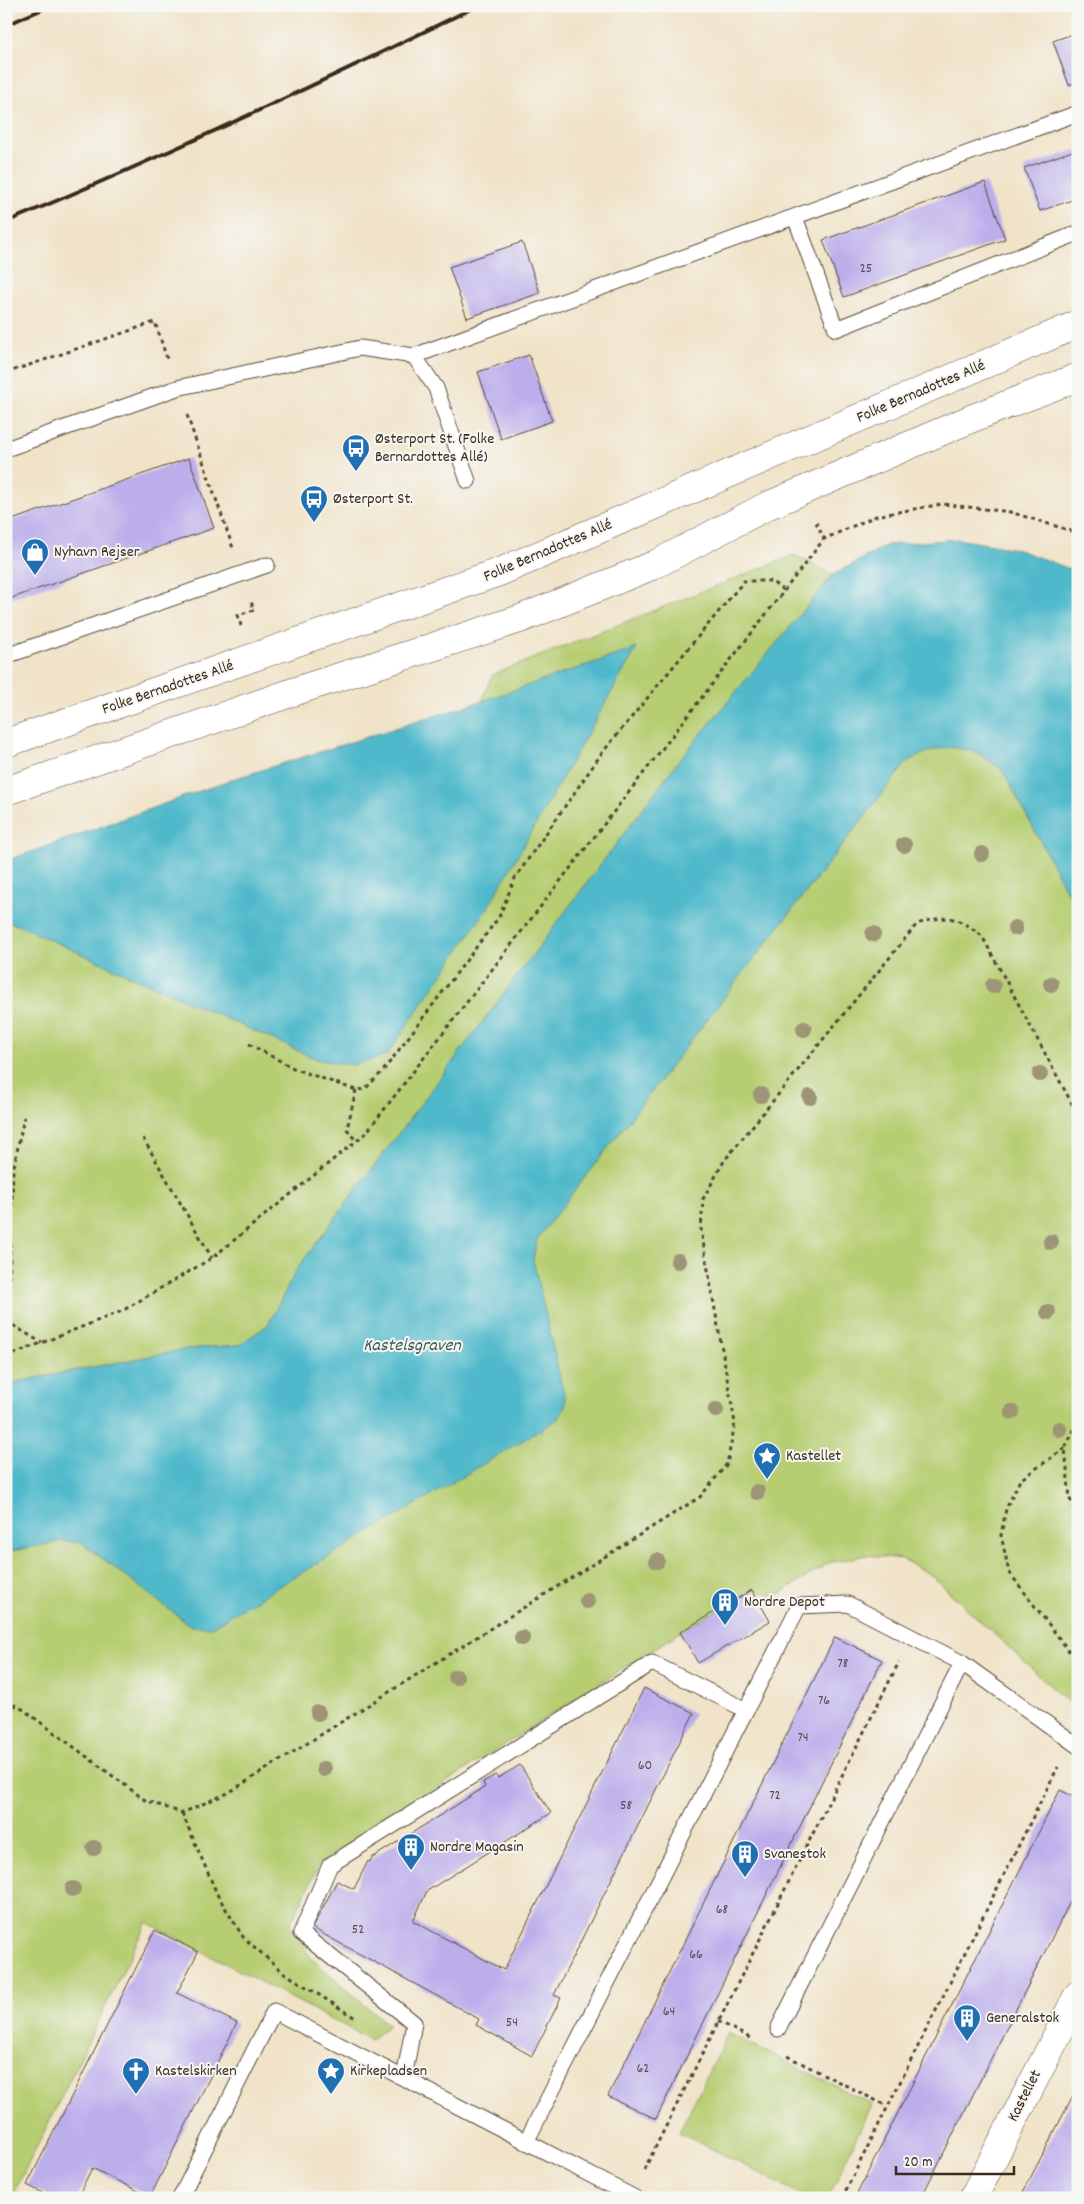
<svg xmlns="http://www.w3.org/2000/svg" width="1084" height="2204" viewBox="0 0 1084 2204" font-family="Dekko,sans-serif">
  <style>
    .green { fill: #b6cd71; stroke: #787c48 }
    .water { fill: #4fb9cb; stroke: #457274 }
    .building { fill: #bcaeeb }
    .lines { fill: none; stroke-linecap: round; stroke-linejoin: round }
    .service-casing { stroke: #564638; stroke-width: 17 }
    .minor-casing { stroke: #564638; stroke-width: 29 }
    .primary-casing { stroke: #564638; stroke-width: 29 }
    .path { stroke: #564638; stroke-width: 3; stroke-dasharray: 4 4; stroke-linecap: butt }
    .service { stroke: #fff; stroke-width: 15 }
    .minor { stroke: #fff; stroke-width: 28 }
    .primary { stroke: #fff; stroke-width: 28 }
    .rail { stroke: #3b2a1e; stroke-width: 4 }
    .tree { fill: #9e9476 }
    .labels { text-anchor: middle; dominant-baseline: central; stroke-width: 4; stroke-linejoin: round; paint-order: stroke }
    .number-label { font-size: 14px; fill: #5b4b51 }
    .street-label { font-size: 16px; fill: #3b2a1e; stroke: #f6f6f2 }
    .poi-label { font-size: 16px; fill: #3b2a1e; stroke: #f6f6f2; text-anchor: start }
    .water-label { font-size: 18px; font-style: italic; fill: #425c5b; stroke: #f6f6f2 }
  </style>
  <rect width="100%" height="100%" fill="#f6f6f2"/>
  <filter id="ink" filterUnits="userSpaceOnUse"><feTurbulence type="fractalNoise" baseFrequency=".02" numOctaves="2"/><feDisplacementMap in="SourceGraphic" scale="10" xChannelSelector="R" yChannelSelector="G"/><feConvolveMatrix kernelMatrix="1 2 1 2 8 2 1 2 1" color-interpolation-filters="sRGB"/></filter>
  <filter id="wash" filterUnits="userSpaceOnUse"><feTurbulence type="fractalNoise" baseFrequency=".0096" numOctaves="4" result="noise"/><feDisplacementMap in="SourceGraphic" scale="20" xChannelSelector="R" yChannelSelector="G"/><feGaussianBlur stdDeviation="1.12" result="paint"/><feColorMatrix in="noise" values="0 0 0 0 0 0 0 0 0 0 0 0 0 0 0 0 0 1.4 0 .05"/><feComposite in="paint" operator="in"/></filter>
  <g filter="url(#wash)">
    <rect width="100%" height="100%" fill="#f0e3c8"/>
    <!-- green -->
    <g class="green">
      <path d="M794,555l40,20 -157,188 -380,506 -29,56 -29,20 -52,4 -181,35v-464l313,140 317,-411 -154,52 10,-26z"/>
      <path d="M946,747c26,2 37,7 57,24l75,141v800l-147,-137 -29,-16 -35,-4 -38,8 -53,33 -24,-6 -72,42 -360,231 -30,62 22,34 76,66 -17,15 -224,-118 -132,269 13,7h-22v-646l57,-11 19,2 109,83 342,-367 4,-20 369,-476 19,-11z"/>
      <path d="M728,2033l144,71 -44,94h-20l-129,-66z"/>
    </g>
    <!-- water -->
    <g class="water">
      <path d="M957,539l59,10 62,23v340l-75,-141c-33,-29 -59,-31 -97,-8l-369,476 -4,20 33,145 -9,16 -346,207 -20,-1 -109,-83 -19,-2 -57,11v-168l181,-35 52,-4 29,-20 29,-56 380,-506 156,-188 54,-30z"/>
      <path d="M637,648l-150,261 -100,146 -34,10 -34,-5 -313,-140v-59l224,-81 252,-79z"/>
    </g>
    <g id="blocks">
      <!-- building -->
      <g class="building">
        <path d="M1078,32v50l-9,3 -16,-44z"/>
        <path d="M1078,149v49l-38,13 -16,-43z"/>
        <path d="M985,182l20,57 -161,58 -21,-57z"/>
        <path d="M522,242l18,51 -73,25 -18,-51z"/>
        <path d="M529,355l23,66 -51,18 -23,-67z"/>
        <path d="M189,458l25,70 -208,72v-78z"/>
        <path d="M752,1590l18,31 -72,42 -18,-31z"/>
        <path d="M835,1637l47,23 -226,459 -48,-23z"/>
        <path d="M644,1688l50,25 -140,282 7,3 -29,58 -56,-31 3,-6 -167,-91 25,-47 17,8 14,-28 2,1 2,-4 113,-71 -2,-5 12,-7 3,3 22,-13 31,48 -124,78 -14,30 91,49z"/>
        <path d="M1060,1790l18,9v87l-157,312h-66z"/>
        <path d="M155,1930l43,22 -21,41 60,30 -87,174 -58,-29 -15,30h-24l-26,-13z"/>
        <path d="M1078,2086v112h-58z"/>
      </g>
    </g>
  </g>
  <g filter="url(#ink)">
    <use href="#blocks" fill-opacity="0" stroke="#564638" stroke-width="1"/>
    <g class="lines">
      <!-- service casing -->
      <g class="service-casing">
        <g id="service">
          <path d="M795,217l41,112 242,-96"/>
          <path d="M414,356l664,-243"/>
          <path d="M6,449l171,-61 183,-40 54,8 22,32 32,93"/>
          <path d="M6,656l261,-91"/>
          <path d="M778,2029l184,-366"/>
          <path d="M404,2078l10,-55 -113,-90 29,-68 322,-202 94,47"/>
          <path d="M526,2142l273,-536 49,-2 114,59 116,83"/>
          <path d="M180,2198l94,-187 361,187"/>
        </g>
      </g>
      <!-- minor casing -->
      <g class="minor-casing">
        <path id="minor" d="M973,2198l105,-203"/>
      </g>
      <!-- primary casing -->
      <g class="primary-casing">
        <g id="primary">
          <path d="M6,743l496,-172 576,-247"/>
          <path d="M6,791l302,-104 212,-68 134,-54 113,-59 206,-88 105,-41"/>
        </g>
      </g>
      <!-- path -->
      <g class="path">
        <path d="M6,373l149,-51 13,40"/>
        <path d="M187,415l46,133"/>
        <path d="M816,522l8,17"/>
        <path d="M241,626l-3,-11 16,-5 -4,-11"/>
        <path d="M249,1044l46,25 61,21 9,-1 18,-18 116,-154 16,-39 87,-125 142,-172h27l13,10"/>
        <path d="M356,1090l-9,39 9,12"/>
        <path d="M143,1138l69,120"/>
        <path d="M6,1294l3,-11 4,-112 11,-54"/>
        <path d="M6,1321l36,22"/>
        <path d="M6,1357l116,-46 90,-53 154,-125 458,-594 52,-23 66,-12 68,8 68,21"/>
        <path d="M1078,1422l-13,26 5,51 8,14"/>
        <path d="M1065,1448l-45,32 -14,29 -5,26 8,37 69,91"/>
        <path d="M6,1701l18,9 121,90 37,13 46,-20 472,-296 27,-33 8,-41 -34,-193 2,-31 21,-38 193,-237c32,-10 39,-8 65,12l96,179"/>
        <path d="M182,1813l36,83 25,41 40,35 74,47"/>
        <path d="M718,2021l32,17"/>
        <path d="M787,2056l100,50"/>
        <path d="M644,2170l255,-508"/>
        <path d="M842,2198l216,-431"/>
      </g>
      <!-- service -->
      <use href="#service" class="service"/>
      <!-- minor -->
      <use href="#minor" class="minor"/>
      <!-- primary -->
      <use href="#primary" class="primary"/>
      <!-- rail -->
      <g class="rail">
        <path d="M6,25l44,-19"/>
        <path d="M6,222c160,-66 316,-140 471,-216"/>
      </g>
    </g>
    <!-- trees -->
    <g class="tree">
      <circle cx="904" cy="845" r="8"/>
      <circle cx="982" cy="854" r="8"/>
      <circle cx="1015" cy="928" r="8"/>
      <circle cx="873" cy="934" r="8"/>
      <circle cx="1051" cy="984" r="8"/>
      <circle cx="993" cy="986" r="8"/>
      <circle cx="804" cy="1029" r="8"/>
      <circle cx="1040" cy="1074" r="8"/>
      <circle cx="761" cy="1095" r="8"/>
      <circle cx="810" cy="1097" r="8"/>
      <circle cx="1051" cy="1242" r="8"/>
      <circle cx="678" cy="1261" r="8"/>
      <circle cx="1048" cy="1312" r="8"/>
      <circle cx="716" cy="1410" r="8"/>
      <circle cx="1012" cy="1412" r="8"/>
      <circle cx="1059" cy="1429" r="8"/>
      <circle cx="757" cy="1492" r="8"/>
      <circle cx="657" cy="1561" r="8"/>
      <circle cx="587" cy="1601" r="8"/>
      <circle cx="522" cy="1638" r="8"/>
      <circle cx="456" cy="1677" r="8"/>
      <circle cx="318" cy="1713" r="8"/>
      <circle cx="324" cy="1769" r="8"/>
      <circle cx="94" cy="1848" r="8"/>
      <circle cx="73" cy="1889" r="8"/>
    </g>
  </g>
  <!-- icons -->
  <defs>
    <g id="bus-pin" transform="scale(1.4375)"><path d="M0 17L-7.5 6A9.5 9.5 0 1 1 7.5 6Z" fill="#1f6fb2" stroke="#f6f6f2"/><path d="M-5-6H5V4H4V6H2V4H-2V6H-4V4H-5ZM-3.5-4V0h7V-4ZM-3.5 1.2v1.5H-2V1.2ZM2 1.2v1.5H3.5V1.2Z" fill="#fff"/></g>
    <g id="shop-pin" transform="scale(1.4375)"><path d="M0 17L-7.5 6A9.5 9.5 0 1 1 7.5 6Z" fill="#1f6fb2" stroke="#f6f6f2"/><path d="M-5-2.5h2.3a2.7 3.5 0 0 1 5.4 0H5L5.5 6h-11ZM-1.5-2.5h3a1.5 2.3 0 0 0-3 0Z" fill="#fff"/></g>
    <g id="sight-pin" transform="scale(1.4375)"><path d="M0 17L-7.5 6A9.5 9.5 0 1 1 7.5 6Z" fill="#1f6fb2" stroke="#f6f6f2"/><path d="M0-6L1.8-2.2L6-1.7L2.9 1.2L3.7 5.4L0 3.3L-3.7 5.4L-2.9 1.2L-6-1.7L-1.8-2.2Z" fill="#fff"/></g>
    <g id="building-pin" transform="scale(1.4375)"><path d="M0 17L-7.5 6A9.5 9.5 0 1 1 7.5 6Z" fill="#1f6fb2" stroke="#f6f6f2"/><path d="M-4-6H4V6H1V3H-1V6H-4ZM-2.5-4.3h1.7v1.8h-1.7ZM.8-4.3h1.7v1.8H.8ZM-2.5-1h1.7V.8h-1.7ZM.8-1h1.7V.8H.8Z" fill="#fff"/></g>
    <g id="church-pin" transform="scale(1.4375)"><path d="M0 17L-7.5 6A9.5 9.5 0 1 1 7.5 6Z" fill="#1f6fb2" stroke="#f6f6f2"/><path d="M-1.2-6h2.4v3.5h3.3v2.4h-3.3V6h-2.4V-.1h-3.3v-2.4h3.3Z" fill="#fff"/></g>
  </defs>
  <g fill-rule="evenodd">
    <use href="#bus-pin" x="356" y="448"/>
    <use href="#bus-pin" x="314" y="499"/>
    <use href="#shop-pin" x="35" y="552"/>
    <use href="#sight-pin" x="767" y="1456"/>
    <use href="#building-pin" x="725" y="1602"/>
    <use href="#building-pin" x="411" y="1847"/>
    <use href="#building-pin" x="745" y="1854"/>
    <use href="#building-pin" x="967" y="2018"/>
    <use href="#church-pin" x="136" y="2071"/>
    <use href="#sight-pin" x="331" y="2071"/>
  </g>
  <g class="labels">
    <!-- number labels -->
    <g class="number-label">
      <text x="866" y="269">25</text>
      <text x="843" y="1664">78</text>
      <text x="824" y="1701">76</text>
      <text x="803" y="1738">74</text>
      <text x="645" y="1766">60</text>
      <text x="775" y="1796">72</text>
      <text x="626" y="1806">58</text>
      <text x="722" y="1910">68</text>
      <text x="358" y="1930">52</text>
      <text x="696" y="1955">66</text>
      <text x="669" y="2012">64</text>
      <text x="512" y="2023">54</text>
      <text x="643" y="2069">62</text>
    </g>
    <!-- street labels -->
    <g class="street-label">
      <text transform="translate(921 392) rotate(-23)">Folke Bernadottes Allé</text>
      <text transform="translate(548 551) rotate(-23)">Folke Bernadottes Allé</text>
      <text transform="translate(168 688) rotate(-19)">Folke Bernadottes Allé</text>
      <text transform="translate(1025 2096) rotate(-63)">Kastellet</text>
    </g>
    <!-- poi labels -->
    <g class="poi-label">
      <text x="375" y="439">Østerport St. (Folke<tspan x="375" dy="18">Bernardottes Allé)</tspan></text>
      <text x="333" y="499">Østerport St.</text>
      <text x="54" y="552">Nyhavn Rejser</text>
      <text x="786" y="1456">Kastellet</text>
      <text x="744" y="1602">Nordre Depot</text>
      <text x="430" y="1847">Nordre Magasin</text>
      <text x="764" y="1854">Svanestok</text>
      <text x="986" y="2018">Generalstok</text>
      <text x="155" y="2071">Kastelskirken</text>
      <text x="350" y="2071">Kirkepladsen</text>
    </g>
    <!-- water labels -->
    <g class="water-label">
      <text x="412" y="1346">Kastelsgraven</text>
    </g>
  </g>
  <!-- margin -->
  <rect width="1084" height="2204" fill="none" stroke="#f6f6f2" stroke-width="25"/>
  <!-- scale -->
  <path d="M896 2166v8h118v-8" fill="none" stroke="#3b2a1e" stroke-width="2.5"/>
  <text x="904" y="2166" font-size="15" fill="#3b2a1e" stroke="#f6f6f2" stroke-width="4" paint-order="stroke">20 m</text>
</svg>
